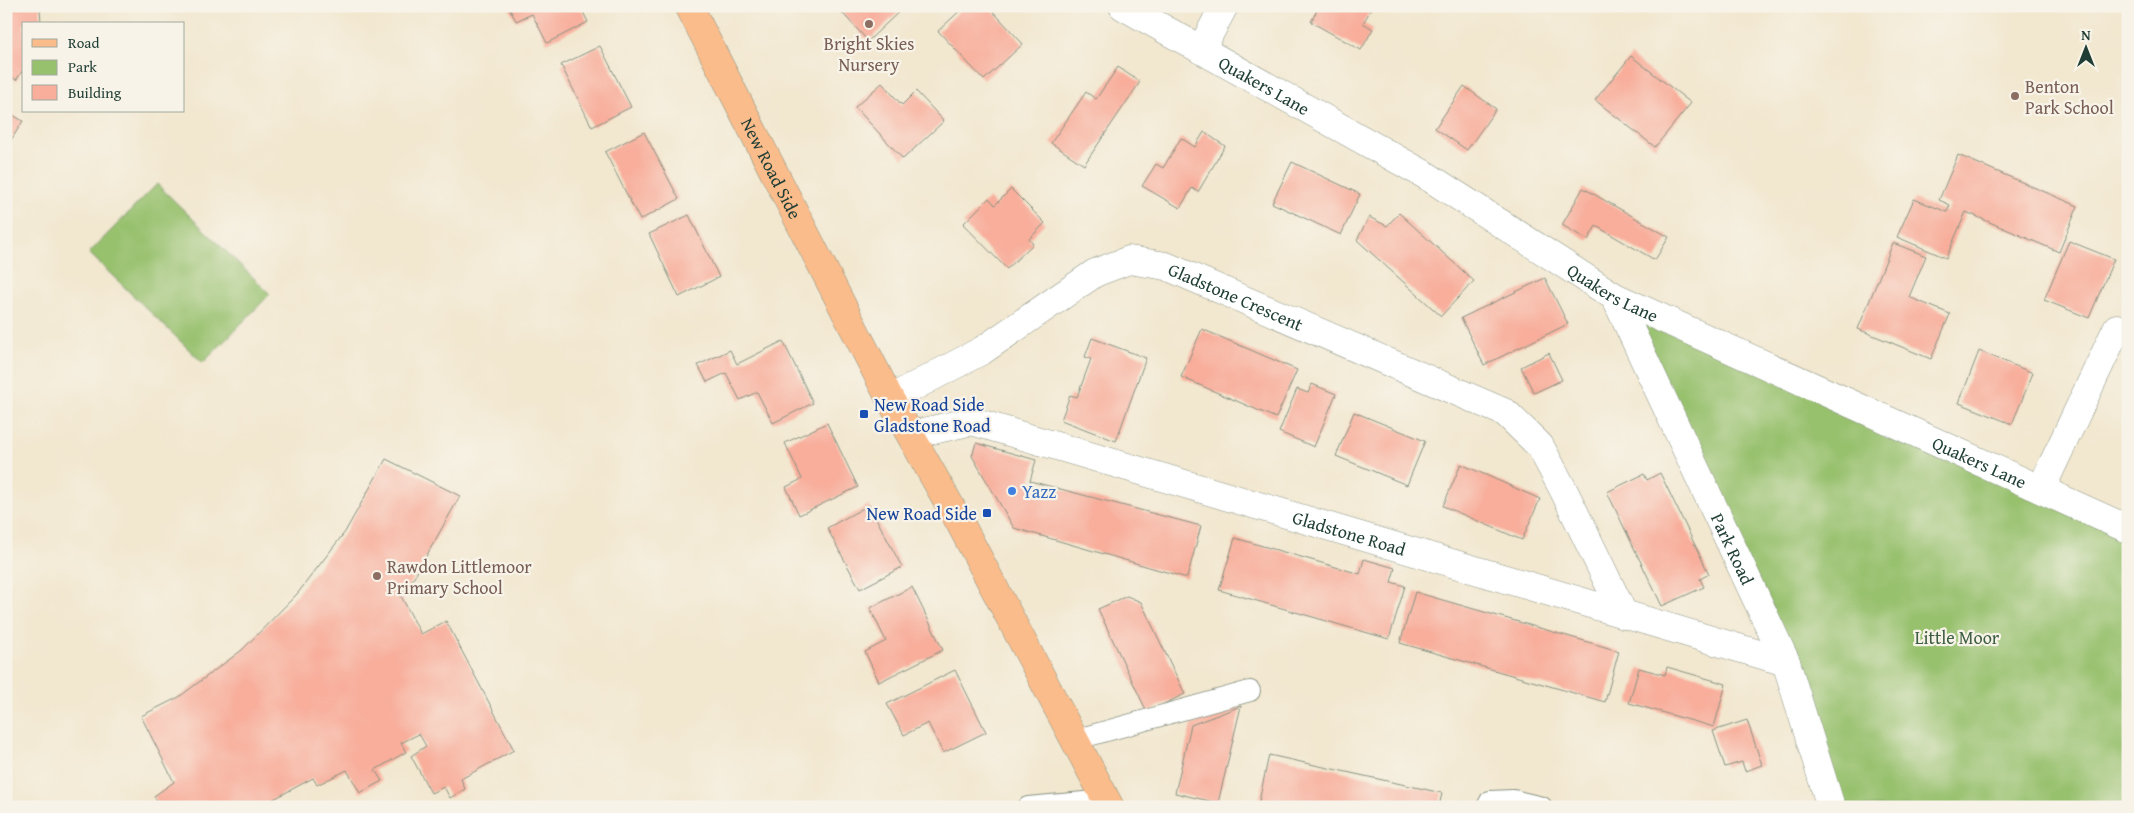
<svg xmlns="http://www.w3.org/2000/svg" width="2134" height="813" viewBox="0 0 2134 813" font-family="'Gentium Book Plus',serif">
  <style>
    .green { fill: #98c16e; stroke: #5c7f51 }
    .building { fill: #f8ae9b }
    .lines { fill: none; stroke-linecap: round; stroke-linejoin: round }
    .service-casing { stroke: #889282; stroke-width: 22 }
    .minor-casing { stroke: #889282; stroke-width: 29 }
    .primary-casing { stroke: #889282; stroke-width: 29 }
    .service { stroke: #fff; stroke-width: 20 }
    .minor { stroke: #fff; stroke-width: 28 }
    .primary { stroke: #fabc8b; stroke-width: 28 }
    .education-dot { fill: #8d6e63; stroke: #f7f3e8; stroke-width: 2 }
    .transit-dot { fill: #1a4fb4; stroke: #f7f3e8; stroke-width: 2 }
    .shop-dot { fill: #3f7fe0; stroke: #f7f3e8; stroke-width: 2 }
    .labels { text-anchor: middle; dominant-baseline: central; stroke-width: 4.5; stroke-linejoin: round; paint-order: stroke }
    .education-label { font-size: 18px; fill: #785e54; stroke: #f7f3e8; text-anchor: start }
    .street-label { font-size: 18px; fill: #1f3d34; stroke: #f7f3e8 }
    .transit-label { font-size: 18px; fill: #164399; stroke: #f7f3e8; text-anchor: start }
    .shop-label { font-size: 18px; fill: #366cbe; stroke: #f7f3e8; text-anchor: start }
    .park-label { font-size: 18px; fill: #3d5e42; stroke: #f7f3e8 }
  </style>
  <rect width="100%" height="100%" fill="#f7f3e8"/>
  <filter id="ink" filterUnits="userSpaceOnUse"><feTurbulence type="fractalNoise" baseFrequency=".02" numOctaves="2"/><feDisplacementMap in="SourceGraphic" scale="10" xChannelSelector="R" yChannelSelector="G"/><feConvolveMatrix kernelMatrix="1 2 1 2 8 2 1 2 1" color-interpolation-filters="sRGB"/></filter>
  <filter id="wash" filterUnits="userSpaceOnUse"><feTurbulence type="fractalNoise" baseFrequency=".0096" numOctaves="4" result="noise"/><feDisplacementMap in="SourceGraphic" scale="20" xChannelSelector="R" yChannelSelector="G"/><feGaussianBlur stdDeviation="1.12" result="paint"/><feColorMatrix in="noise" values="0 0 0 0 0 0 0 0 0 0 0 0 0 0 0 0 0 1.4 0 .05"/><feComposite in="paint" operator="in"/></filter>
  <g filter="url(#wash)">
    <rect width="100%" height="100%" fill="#f2e7cf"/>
    <!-- green -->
    <g class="green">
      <path d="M157,184l113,110 -67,69 -114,-110z"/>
      <path d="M1615,297l513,232v278h-297l-45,-145z"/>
    </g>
    <g id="blocks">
      <!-- building -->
      <g class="building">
        <path d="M11,6h29l1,18h-17v45l-8,11 -10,-7v-55l6,-8z"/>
        <path d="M508,6h72l8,16 -41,21 -15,-29 -16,7z"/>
        <path d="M836,6h69l-37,35z"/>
        <path d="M965,6h23l35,38 -39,36 -46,-49z"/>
        <path d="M1319,6h54l-10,17 10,6 -12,21 -50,-28z"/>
        <path d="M600,46l31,61 -39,20 -31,-62z"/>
        <path d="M1631,56l60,47 -36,44 -60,-47z"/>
        <path d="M1118,67l22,15 -56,83 -33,-22 35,-51 10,7z"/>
        <path d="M882,83l20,22 14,-14 28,30 -41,38 -48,-52z"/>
        <path d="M1464,86l32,23 -29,41 -32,-22z"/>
        <path d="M6,111l17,10 -17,27z"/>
        <path d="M644,132l35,67 -39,21 -35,-68z"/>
        <path d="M1204,132l21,14 -27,46 -6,-4 -12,20 -38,-22 14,-22 7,4 18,-30 14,9z"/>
        <path d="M1958,155l120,51 -19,46 -93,-40 -20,46 -49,-21 17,-38 33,13 3,-7 -11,-5z"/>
        <path d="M1292,162l68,32 -19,41 -69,-32z"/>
        <path d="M1583,188l86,49 -14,23 -59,-34 -8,14 -26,-15z"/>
        <path d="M1011,189l34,34 -16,16 4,5 -26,25 -44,-45 26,-26 6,7z"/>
        <path d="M1399,213l75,68 -33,35 -84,-76 12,-23 18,9z"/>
        <path d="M689,215l30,62 -40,20 -30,-63z"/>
        <path d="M2069,241l45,18 -25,59 -45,-18z"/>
        <path d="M1893,243l33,13 -17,41 41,17 -19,45 -73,-30z"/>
        <path d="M1545,278l23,46 -84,41 -23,-47z"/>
        <path d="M1202,329l95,41 -21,48 -95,-41z"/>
        <path d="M1092,338l54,20 -30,83 -55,-21 9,-25 7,2 14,-38 -6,-2z"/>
        <path d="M783,341l30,62 -40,20 -16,-31 -17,8 -14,-27 -19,9 -9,-17 32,-15 7,14z"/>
        <path d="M1979,351l54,22 -21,51 -53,-21z"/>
        <path d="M1549,353l13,27 -28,13 -13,-26z"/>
        <path d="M1312,384l24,10 -22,53 -35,-15 18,-43 11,4z"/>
        <path d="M1354,412l71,29 -18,44 -71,-29z"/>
        <path d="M827,423l31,64 -59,28 -13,-28 16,-8 -17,-36z"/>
        <path d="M976,443l60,17 -6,21 171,45 -14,52 -173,-50 -42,-72z"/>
        <path d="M386,459l74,37 -45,80 -14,20 20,38 25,-13 68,129 -53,29 4,10 -15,9 -6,-11 -13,6 -20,-37 15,-10 -7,-12 -18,9 5,9 -31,18 7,11 -22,12 -13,-23 -30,15 -4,-7 -54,29h-99l-6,-11 20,-14 -33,-66 38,-19 63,-47 55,-56 48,-62z"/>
        <path d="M1461,464l79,35 -18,41 -79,-34z"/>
        <path d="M1660,473l49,101 -9,5 4,8 -42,19 -55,-114 37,-18 3,6z"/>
        <path d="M869,505l33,62 -42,22 -33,-61z"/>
        <path d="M1235,538l125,36 4,-15 31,9 -4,14 14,4 -16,53 -170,-49z"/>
        <path d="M912,587l31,63 -64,32 -14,-30 21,-11 -16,-33z"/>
        <path d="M1415,592l204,59 -14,51 -205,-59z"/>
        <path d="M1127,596l14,6 44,92 -38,18 -49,-103z"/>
        <path d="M1667,667l59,17 -12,43 -85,-24 10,-35 26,7z"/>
        <path d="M955,670l31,62 -43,21 -15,-30 -24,12 -17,-31z"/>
        <path d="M1241,706l-23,97 -43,-10 16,-68z"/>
        <path d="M1747,720l15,45 -17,6 -3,-9 -17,5 -12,-36z"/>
        <path d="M1269,755l173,38 -3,14 -181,-1z"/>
      </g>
    </g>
  </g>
  <g filter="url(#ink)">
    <use href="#blocks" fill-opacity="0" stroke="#889282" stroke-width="1"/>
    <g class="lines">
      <!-- service casing -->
      <g class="service-casing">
        <g id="service">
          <path d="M1074,740l176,-49"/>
          <path d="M1028,807l79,-7"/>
          <path d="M1487,807l3,-6 23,-1 29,7"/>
        </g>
      </g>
      <!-- minor casing -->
      <g class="minor-casing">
        <g id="minor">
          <path id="s1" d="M1123,6l304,170 188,121 513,232"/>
          <path d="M1201,50l23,-44"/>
          <path id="s2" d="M1615,297l171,365 45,145"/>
          <path id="s3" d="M890,399l93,-49 112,-77 34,-13 37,6 340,147 34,33 24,45 60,124"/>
          <path id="s4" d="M911,435l61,-14 814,241"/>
          <path d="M2041,489l76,-161"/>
        </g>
      </g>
      <!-- primary casing -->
      <g class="primary-casing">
        <g id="primary">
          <path id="s5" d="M689,6l201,393 71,126 149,282"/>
        </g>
      </g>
      <!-- service -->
      <use href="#service" class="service"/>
      <!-- minor -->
      <use href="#minor" class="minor"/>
      <!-- primary -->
      <use href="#primary" class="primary"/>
    </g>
  </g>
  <!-- markers -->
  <g class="education-dot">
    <circle cx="869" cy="24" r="5"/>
    <circle cx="2015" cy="96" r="5"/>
    <circle cx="377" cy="576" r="5"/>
  </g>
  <g class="transit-dot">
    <rect x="859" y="409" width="10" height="10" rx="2.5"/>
    <rect x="982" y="508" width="10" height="10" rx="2.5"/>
  </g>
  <circle class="shop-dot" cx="1012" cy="491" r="5"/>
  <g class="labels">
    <!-- education labels -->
    <g class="education-label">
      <text x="869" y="43" text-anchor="middle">Bright Skies<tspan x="869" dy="21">Nursery</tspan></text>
      <text x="2025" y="86">Benton<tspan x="2025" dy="21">Park School</tspan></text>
      <text x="387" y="566">Rawdon Littlemoor<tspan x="387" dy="21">Primary School</tspan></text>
    </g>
    <!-- street labels -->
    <g class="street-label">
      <text stroke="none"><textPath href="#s1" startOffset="162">Quakers Lane</textPath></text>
      <text stroke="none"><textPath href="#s5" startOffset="182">New Road Side</textPath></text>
      <text stroke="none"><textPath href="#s1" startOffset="568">Quakers Lane</textPath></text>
      <text stroke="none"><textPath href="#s3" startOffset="391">Gladstone Crescent</textPath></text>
      <text stroke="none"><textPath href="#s1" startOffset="972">Quakers Lane</textPath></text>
      <text stroke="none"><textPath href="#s4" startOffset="456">Gladstone Road</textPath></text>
      <text stroke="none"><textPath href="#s2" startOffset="278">Park Road</textPath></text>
    </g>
    <!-- transit labels -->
    <g class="transit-label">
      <text x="874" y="404">New Road Side<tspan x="874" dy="21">Gladstone Road</tspan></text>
      <text x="977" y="513" text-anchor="end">New Road Side</text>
    </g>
    <!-- shop labels -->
    <g class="shop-label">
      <text x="1022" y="491">Yazz</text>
    </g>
    <!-- park labels -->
    <g class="park-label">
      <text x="1957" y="637">Little Moor</text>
    </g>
  </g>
  <!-- margin -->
  <rect width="2134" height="813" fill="none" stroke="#f7f3e8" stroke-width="25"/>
  <!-- legend -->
  <rect x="22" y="22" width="162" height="90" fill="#f7f3e8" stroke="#a1aaa0"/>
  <rect x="32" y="39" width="25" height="8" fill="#fabc8b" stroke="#a1aaa0"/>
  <text x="68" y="48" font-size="15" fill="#1f3d34">Road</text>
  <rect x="32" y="60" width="25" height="15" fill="#98c16e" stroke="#a1aaa0"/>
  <text x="68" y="72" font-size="15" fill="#1f3d34">Park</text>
  <rect x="32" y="85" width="25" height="15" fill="#f8ae9b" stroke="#a1aaa0"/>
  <text x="68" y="98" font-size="15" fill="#1f3d34">Building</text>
  <!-- north arrow -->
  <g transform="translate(2086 48)" stroke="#f7f3e8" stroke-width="4" paint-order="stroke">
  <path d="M0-4L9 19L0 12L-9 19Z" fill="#1f3d34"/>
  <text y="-8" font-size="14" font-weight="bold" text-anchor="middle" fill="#1f3d34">N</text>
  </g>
</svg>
